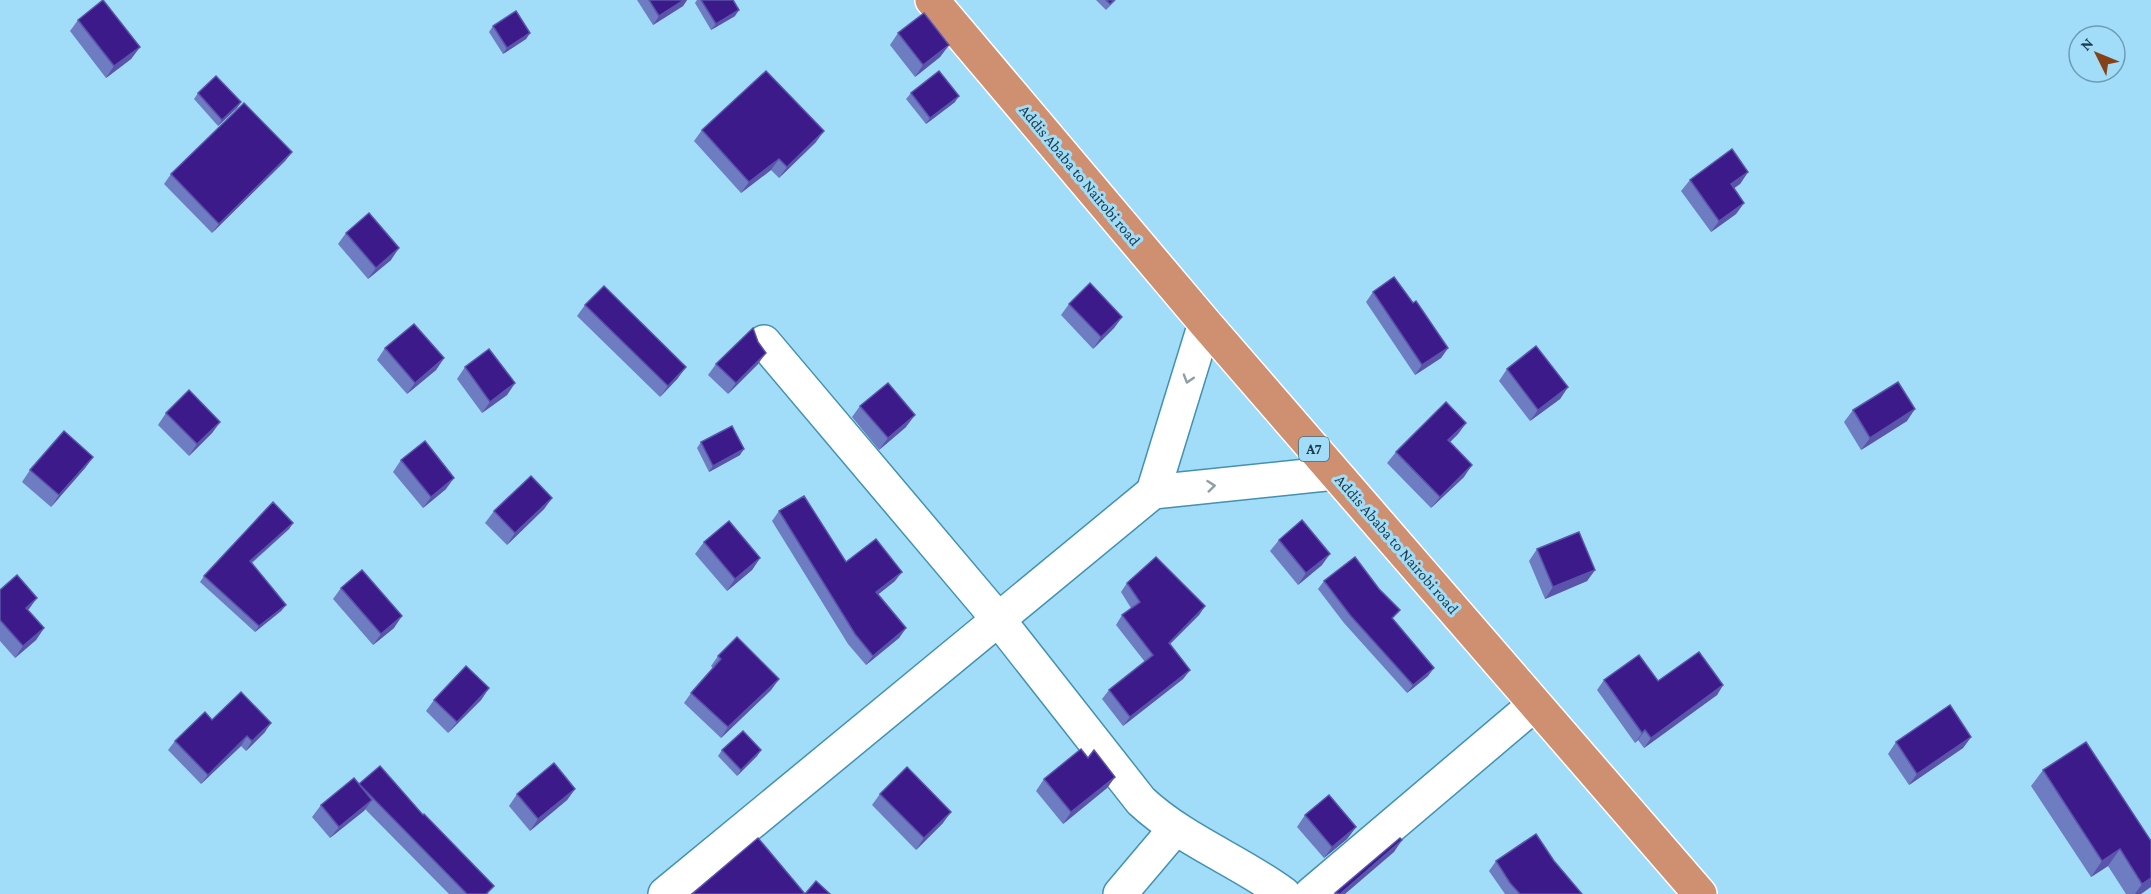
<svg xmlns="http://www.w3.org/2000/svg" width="2151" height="894" viewBox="0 0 2151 894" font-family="'Crimson Pro',serif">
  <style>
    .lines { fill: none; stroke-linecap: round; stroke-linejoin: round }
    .minor-casing { stroke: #4391b1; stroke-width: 36 }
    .trunk-casing { stroke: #fff; stroke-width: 36 }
    .minor { stroke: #fff; stroke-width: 33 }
    .trunk { stroke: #ce9070; stroke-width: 33 }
    .wall { fill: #6e7cc1 }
    .shaded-wall { fill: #5a54ab }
    .building { fill: #3c1a8a; stroke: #5a54ab; stroke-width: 1.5 }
    .oneway { stroke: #8e9ea5 }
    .labels { text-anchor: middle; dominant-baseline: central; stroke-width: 6; stroke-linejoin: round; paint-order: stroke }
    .shield { fill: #a1ddf8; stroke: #456d7f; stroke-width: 1.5 }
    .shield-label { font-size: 15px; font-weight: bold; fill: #1d3d4b }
    .street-label { font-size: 16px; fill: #1d3d4b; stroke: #a1ddf8 }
  </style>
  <rect width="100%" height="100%" fill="#a1ddf8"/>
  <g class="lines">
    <!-- minor casing -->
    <g class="minor-casing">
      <g id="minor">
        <path d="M764,342l234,277 143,182c43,40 97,59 143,93"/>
        <path d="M1153,492l52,-169"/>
        <path d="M665,894l488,-402 182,-19"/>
        <path d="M1120,894l55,-65"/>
        <path d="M1311,894l224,-190"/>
      </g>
    </g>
    <!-- trunk casing -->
    <g class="trunk-casing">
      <path id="trunk" d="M932,0l273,323 495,571"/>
    </g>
    <!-- minor -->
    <use href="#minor" class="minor"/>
    <!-- trunk -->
    <use href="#trunk" class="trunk"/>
  </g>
  <!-- wall -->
  <g class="wall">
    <path d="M637,0h50l-4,6 -30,19z"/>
    <path d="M697,0h36l2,16 -24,14 -16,-27z"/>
    <path d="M1096,0h20l-10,10z"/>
    <path d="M78,20l62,27 -9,12 -25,19 -36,-47z"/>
    <path d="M493,26l37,7 -4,6 -23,15 -14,-22z"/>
    <path d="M898,33l51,12 -9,12 -25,20 -25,-32z"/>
    <path d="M198,93l43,9 -4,6 -19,18 -24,-27z"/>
    <path d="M911,93l44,9 -29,22 -20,-25z"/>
    <path d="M702,130l114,12 -37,36 -8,-8 -30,23 -47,-52z"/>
    <path d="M292,152l-7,9 -73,72 -48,-49 7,-10z"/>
    <path d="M1748,172l-8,12 -6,4 10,15 -8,11 -25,18 -30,-41 9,-11z"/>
    <path d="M346,233l45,27 -23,19 -30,-35z"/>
    <path d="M1373,292l75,56 -7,10 -26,17 -49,-73z"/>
    <path d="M1069,304l53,13 -8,11 -21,21 -32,-34z"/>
    <path d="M585,305l93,73 -18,19 -83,-81z"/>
    <path d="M385,348l59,10 -8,12 -29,24 -30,-34z"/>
    <path d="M716,364h42l-30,30 -20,-19z"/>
    <path d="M465,367l50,16 -8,12 -25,18 -25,-34z"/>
    <path d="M1507,369l61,18 -8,12 -30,22 -31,-40z"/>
    <path d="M860,406l46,21 -27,23 -27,-33z"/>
    <path d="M1853,410l54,11 -46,29 -17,-28z"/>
    <path d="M166,413l54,9 -8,11 -23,23 -31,-31z"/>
    <path d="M1466,423l-8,11 -8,8 14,35 -33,31 -44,-45 9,-11z"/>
    <path d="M701,442l39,13 -31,17 -12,-24z"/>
    <path d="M93,457l-8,11 -34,39 -29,-25 8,-12z"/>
    <path d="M401,460l45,29 -23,19 -30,-36z"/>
    <path d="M552,498l-8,11 -37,36 -22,-22 9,-12z"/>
    <path d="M779,511l67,51 49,19 -17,13 28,34 -7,10 -33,27 -18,-21 -76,-123z"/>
    <path d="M293,523l-4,6 -37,34 34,42 -5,6 -26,21 -55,-50 4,-6z"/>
    <path d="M1279,540l43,25 -24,20 -28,-34z"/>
    <path d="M704,542l56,16 -8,12 -25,21 -32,-37z"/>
    <path d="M1537,549l58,21 -8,11 -42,18 -16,-38z"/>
    <path d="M1324,581l104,95 -21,17 -63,-70 -26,-34z"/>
    <path d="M1127,583l78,23 -6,9 -29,29 20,26 -7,9 -60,47 -21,-27 7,-9 36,-28 -29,-37 6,-10 9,-7 -10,-16z"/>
    <path d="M341,588l53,40 -21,17 -40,-46z"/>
    <path d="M0,590l28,20 16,18 -8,12 -21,18 -15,-17z"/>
    <path d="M718,656l61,23 -8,11 -50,48 -37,-35 7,-10 22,-25 -2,-2z"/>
    <path d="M1604,680l54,1 65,4 -6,10 -73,53 -6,-8 -3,3 -38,-53z"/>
    <path d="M489,688l-8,12 -33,33 -22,-22 8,-11z"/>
    <path d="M212,720l53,12 -19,19 -5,-5 -40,38 -33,-34 7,-9z"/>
    <path d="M1971,737l-8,11 -54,37 -21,-31 8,-12z"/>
    <path d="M722,750h39l-4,6 -20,20 -19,-20z"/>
    <path d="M2043,770l108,71 -10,53h-15l-18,-28 -17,11 -60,-91z"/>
    <path d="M1115,777l-8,11 -44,36 -27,-33 8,-12z"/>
    <path d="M359,784l130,110h-40l-84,-85 -35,29 -18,-21 9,-12z"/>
    <path d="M575,789l-8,11 -37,31 -21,-25 8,-12z"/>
    <path d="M880,794l63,29 -27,27 -44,-45z"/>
    <path d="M1305,815l51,12 -9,12 -23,19 -27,-31z"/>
    <path d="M1496,861h58l28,33h-77l-16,-23z"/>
  </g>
  <!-- shaded-wall -->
  <g class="shaded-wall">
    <path d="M684,0h3l-4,6 -30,19 6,-9z"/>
    <path d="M739,10l-4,6 -24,14 5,-6z"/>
    <path d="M530,33l-4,6 -23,15 4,-6z"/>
    <path d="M949,45l-9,12 -25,20 8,-12z"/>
    <path d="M140,47l-9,12 -25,19 8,-12z"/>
    <path d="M959,96l-4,6 -29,22 4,-6z"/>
    <path d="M241,102l-4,6 -19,18 4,-6z"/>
    <path d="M824,131l-8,11 -37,36 8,-11z"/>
    <path d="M292,152l-7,9 -73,72 7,-9z"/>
    <path d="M779,159l-8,11 -30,23 8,-11z"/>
    <path d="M1748,172l-8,12 -17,12 8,-12z"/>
    <path d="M1744,203l-8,11 -25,18 8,-11z"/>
    <path d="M399,248l-8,12 -23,19 8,-11z"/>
    <path d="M1122,317l-8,11 -21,21 8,-12z"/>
    <path d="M1448,348l-7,10 -26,17 7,-10z"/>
    <path d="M766,353l-8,11 -30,30 8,-11z"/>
    <path d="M444,358l-8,12 -29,24 8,-11z"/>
    <path d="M686,367l-8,11 -18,19 8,-11z"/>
    <path d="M515,383l-8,12 -25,18 8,-11z"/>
    <path d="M1568,387l-8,12 -30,22 8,-11z"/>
    <path d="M1915,409l-8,12 -46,29 9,-12z"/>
    <path d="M915,415l-9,12 -27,23 9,-12z"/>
    <path d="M220,422l-8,11 -23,23 8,-12z"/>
    <path d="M1466,423l-8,11 -18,18 8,-12z"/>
    <path d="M744,449l-4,6 -31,17 4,-6z"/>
    <path d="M93,457l-8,11 -34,39 8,-12z"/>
    <path d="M1472,465l-8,12 -33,31 9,-11z"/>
    <path d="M454,478l-8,11 -23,19 8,-11z"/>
    <path d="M552,498l-8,11 -37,36 8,-12z"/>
    <path d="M293,523l-4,6 -43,38 4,-6z"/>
    <path d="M1330,554l-8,11 -24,20 8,-12z"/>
    <path d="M760,558l-8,12 -25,21 8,-12z"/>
    <path d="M1595,570l-8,11 -42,18 8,-12z"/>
    <path d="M902,572l-7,9 -25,20 6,-9z"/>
    <path d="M37,598l-8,11 -11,11 8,-12z"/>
    <path d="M286,605l-5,6 -26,21 4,-6z"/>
    <path d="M1205,606l-6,9 -37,37 7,-9z"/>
    <path d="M402,616l-8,12 -21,17 8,-11z"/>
    <path d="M44,628l-8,12 -21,18 8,-12z"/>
    <path d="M906,628l-7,10 -33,27 7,-9z"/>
    <path d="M1434,668l-6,8 -21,17 6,-8z"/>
    <path d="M1190,670l-7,9 -60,47 7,-9z"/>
    <path d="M779,679l-8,11 -50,48 7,-11z"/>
    <path d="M1723,685l-6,10 -73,53 7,-10z"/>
    <path d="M489,688l-8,12 -33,33 9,-11z"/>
    <path d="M271,723l-6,9 -19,19 6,-10z"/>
    <path d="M1645,730l-7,10 -3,3 7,-10z"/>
    <path d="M247,736l-6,10 -40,38 7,-9z"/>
    <path d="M1971,737l-8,11 -54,37 8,-11z"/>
    <path d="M761,750l-4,6 -20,20 4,-6z"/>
    <path d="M1115,777l-8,11 -44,36 8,-12z"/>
    <path d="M575,789l-8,11 -37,31 8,-12z"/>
    <path d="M372,800l-8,11 -34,27 9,-11z"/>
    <path d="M951,812l-8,11 -27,27 8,-12z"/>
    <path d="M1356,827l-9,12 -23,19 8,-11z"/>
    <path d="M1402,840l-8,12 -49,42h-5z"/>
    <path d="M2120,849l-12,17 -17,11 11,-16z"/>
    <path d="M2151,878v9l-10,7h-6l7,-10z"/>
  </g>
  <!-- building -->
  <g class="building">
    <path d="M103,0l37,47 -26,19 -36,-46z"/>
    <path d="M649,0h35l-25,16z"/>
    <path d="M701,0h32l6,10 -23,14z"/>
    <path d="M1106,0h8l-4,4z"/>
    <path d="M516,11l14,22 -23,15 -14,-22z"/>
    <path d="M924,13l25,32 -26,20 -25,-32z"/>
    <path d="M766,71l58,60 -37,36 -8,-8 -30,23 -47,-52z"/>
    <path d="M939,71l20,25 -29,22 -19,-25z"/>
    <path d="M216,76l25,26 -19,18 -24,-27z"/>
    <path d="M244,103l48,49 -73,72 -48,-50z"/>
    <path d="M1732,149l16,23 -17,12 13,19 -25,18 -29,-41z"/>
    <path d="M369,213l30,35 -23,20 -30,-35z"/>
    <path d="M1394,277l19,26 3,-2 32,47 -26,17 -49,-73z"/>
    <path d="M1090,283l32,34 -21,20 -32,-33z"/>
    <path d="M604,286l82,81 -18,19 -83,-81z"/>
    <path d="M414,324l30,34 -29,25 -30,-35z"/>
    <path d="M753,328l5,14 8,11 -30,30 -20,-19z"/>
    <path d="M1536,346l32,41 -30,23 -31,-41z"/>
    <path d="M489,349l26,34 -25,19 -25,-35z"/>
    <path d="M1898,382l17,27 -45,29 -17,-28z"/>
    <path d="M888,383l27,32 -27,23 -28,-32z"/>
    <path d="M189,390l31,32 -23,22 -31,-31z"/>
    <path d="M1446,402l20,21 -18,17 24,25 -32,32 -44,-45z"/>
    <path d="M732,426l12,23 -31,17 -12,-24z"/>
    <path d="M64,431l29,26 -34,38 -29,-25z"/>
    <path d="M425,441l29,37 -23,19 -30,-37z"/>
    <path d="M531,476l21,22 -37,35 -21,-22z"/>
    <path d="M804,496l42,66 30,-23 26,33 -26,20 30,36 -33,28 -18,-22 -76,-123z"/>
    <path d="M273,502l20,21 -43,38 36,44 -27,21 -55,-50z"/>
    <path d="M1302,520l28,34 -24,19 -27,-33z"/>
    <path d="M729,521l31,37 -25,21 -31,-37z"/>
    <path d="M1579,532l16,38 -42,17 -16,-38z"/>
    <path d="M1156,557l49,49 -36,37 21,27 -60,47 -21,-27 44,-35 -31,-40 18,-13 -13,-19z"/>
    <path d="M1355,557l24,32 21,21 -8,8 42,50 -21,17 -63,-70 -26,-34z"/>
    <path d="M362,570l40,46 -21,18 -40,-46z"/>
    <path d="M17,575l20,23 -11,10 18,20 -21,18 -23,-26v-30z"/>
    <path d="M737,637l42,42 -51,48 -37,-34 30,-34 -3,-3z"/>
    <path d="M1699,652l24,33 -72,53 -6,-8 -3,3 -38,-53 35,-25 19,26z"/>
    <path d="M466,666l23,22 -32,34 -23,-22z"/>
    <path d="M241,692l30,31 -19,18 -5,-5 -39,39 -33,-34 30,-29 7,8z"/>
    <path d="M1950,705l21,32 -54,37 -21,-32z"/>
    <path d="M743,731l18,19 -20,20 -19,-20z"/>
    <path d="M2086,742l65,99v37l-9,6 -22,-35 -18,12 -59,-91z"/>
    <path d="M1081,749l7,9 6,-8 21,27 -44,35 -27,-33z"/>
    <path d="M554,763l21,26 -37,30 -21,-25z"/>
    <path d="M380,766l43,49 1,-1 70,72 -8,8h-19l-106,-108 -2,-2z"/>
    <path d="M907,767l44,45 -27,26 -44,-44z"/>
    <path d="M354,778l18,22 -33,27 -18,-22z"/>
    <path d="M1329,795l27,32 -24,20 -27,-32z"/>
    <path d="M1536,834l18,27 28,33h-62l-10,-11 -14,-22z"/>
    <path d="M758,838l47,56 11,-13 14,13h-138z"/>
    <path d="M1400,838l2,2 -62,54 -5,-1z"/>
  </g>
  <!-- one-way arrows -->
  <defs><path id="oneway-chevron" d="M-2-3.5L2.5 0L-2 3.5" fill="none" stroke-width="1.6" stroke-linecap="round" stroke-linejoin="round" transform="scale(1.5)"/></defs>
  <g class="oneway">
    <use href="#oneway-chevron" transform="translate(1188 379) rotate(107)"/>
    <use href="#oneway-chevron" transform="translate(1211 486) rotate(-6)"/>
  </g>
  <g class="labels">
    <!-- shield labels -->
    <rect class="shield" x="1299" y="437" width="30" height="24" rx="4.5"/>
    <g class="shield-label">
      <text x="1314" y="449">A7</text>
    </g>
    <!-- street labels -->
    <g class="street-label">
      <text transform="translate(1080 175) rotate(50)">Addis Ababa to Nairobi road</text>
      <text transform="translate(1397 544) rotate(49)">Addis Ababa to Nairobi road</text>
    </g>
  </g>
  <!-- north arrow -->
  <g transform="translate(2097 54) rotate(313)"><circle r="28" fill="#a1ddf8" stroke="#6c9db3" stroke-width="1.5"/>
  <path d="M0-4.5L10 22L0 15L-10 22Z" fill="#864118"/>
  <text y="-9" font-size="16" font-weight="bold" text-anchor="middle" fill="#1d3d4b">N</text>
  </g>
</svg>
